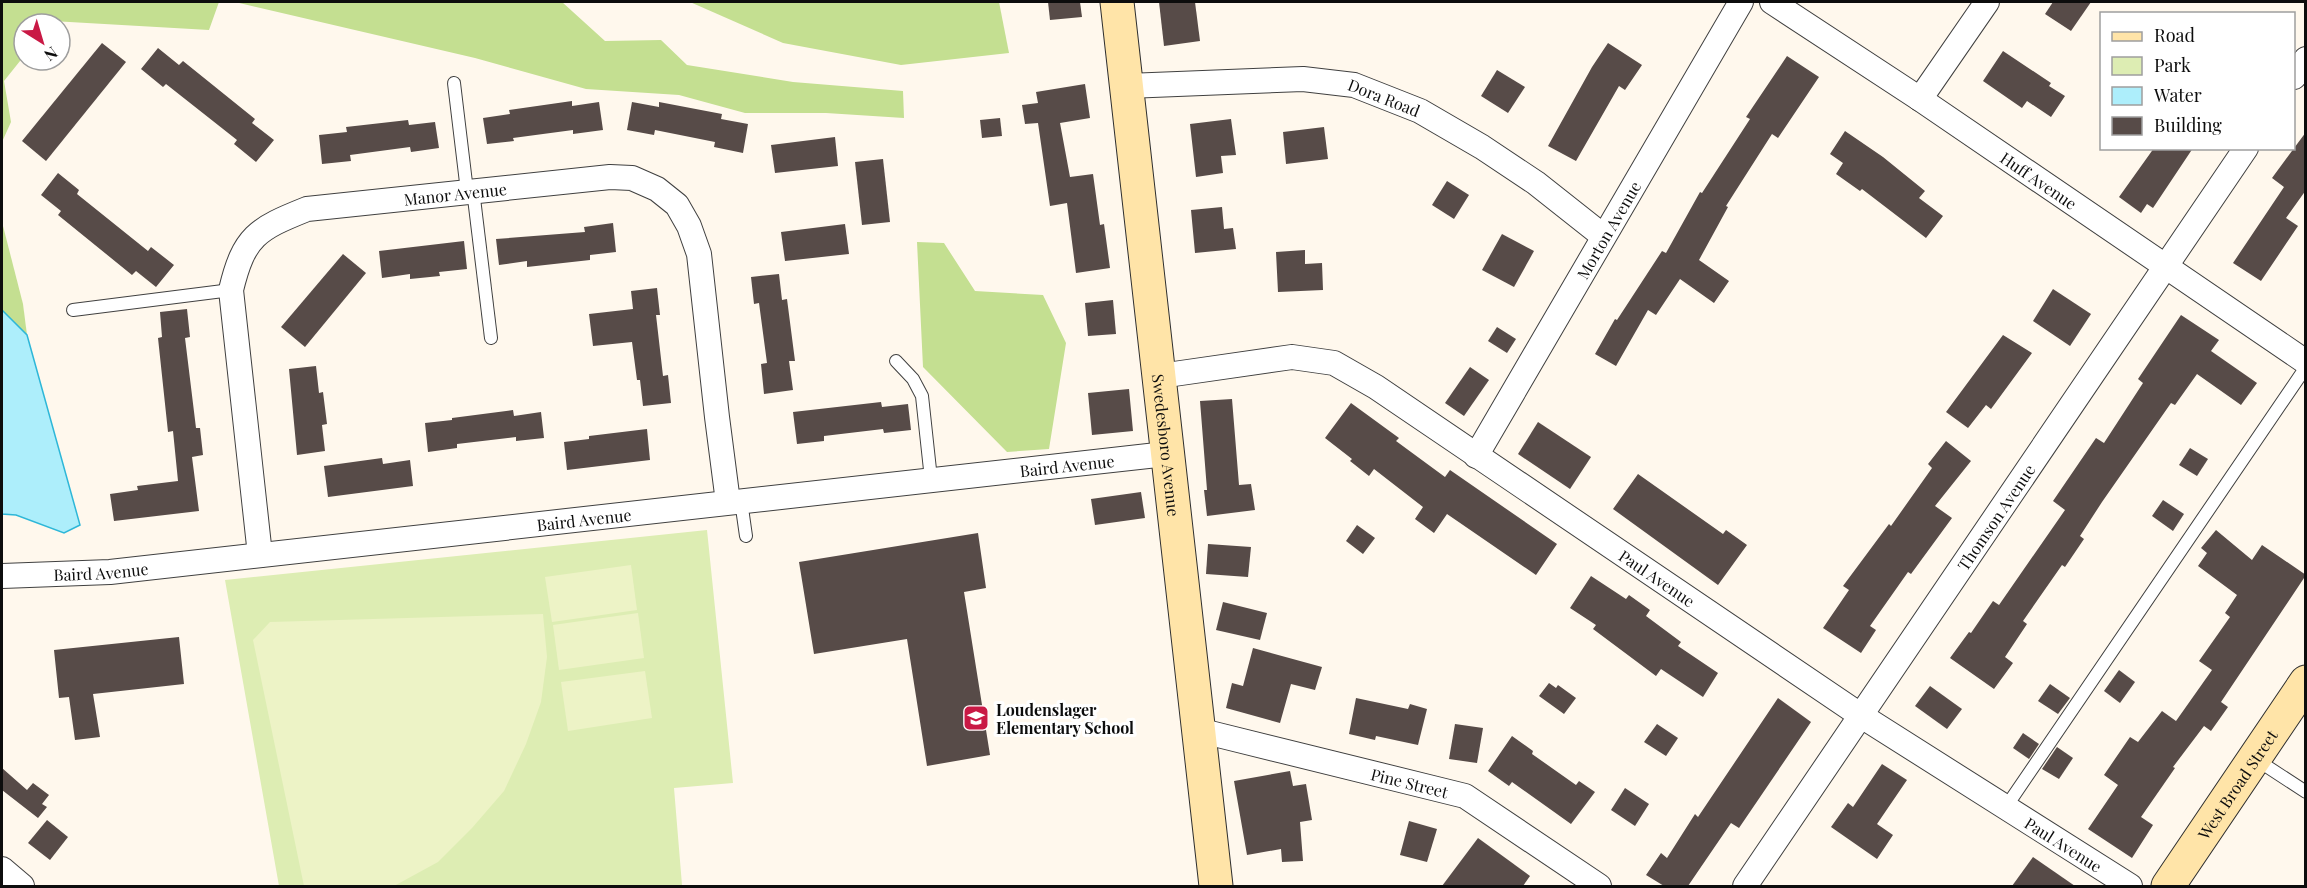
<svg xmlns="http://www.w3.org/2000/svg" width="2307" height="888" viewBox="0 0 2307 888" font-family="'Playfair Display',serif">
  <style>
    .green { fill: #ddedb3 }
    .forest { fill: #c4df91 }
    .pitch { fill: #edf3c6 }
    .water { fill: #adeefb; stroke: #2eb7d8; stroke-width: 1.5 }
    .building { fill: #574b48 }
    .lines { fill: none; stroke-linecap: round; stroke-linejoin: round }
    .lane-casing { stroke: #404040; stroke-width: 14 }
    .street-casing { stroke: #404040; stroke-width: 26 }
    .secondary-casing { stroke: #2f2f2f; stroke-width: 35 }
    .lane { stroke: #fff; stroke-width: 12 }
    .street { stroke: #fff; stroke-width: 24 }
    .secondary { stroke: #ffe4a8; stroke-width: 33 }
    .labels { text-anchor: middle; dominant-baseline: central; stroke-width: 6; stroke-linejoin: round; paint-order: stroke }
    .street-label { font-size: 16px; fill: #0d0d0d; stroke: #fff }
    .poi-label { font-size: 16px; font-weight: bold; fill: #0d0d0d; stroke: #fff; text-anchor: start }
  </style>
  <rect width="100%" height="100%" fill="#fff8ed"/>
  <!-- green -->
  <path class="green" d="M707,530l26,253 -59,5 8,97 8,1h-411l-54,-306z"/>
  <!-- forest -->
  <g class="forest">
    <path d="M2,2h217l-10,28 -157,-9 -3,3h-25v32l-20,25 7,41 -9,20z"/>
    <path d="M235,2h327l43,39 56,-1 26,25 106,17 110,9 1,27 -78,-5h-81l-66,-18 -93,-6 -111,-31z"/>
    <path d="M690,2h309l10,51 -108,12 -118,-22z"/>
    <path d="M2,222l21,82 4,31 -25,-25z"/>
    <path d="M917,242l27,1 31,48 68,4 23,48 -17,106 -42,3 -84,-85z"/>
  </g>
  <!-- pitch -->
  <g class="pitch">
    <path d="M631,565l6,45 -85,12 -7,-45z"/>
    <path d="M638,613l6,45 -85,12 -6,-45z"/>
    <path d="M543,614l4,43 -6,45 -15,42 -22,47 -32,37 -34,34 -44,24h-90l-51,-246 17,-18z"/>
    <path d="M645,671l7,47 -84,13 -7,-49z"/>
  </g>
  <!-- water -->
  <path class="water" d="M2,310l25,25 53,190 -16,8 -48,-18 -14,-1z"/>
  <!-- building -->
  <g class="building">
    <path d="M1048,2h32l2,15 -32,3z"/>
    <path d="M1159,2h36l5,39 -36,5z"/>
    <path d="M2053,2h38l-20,29 -26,-17z"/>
    <path d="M102,43l24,19 -80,99 -24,-20z"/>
    <path d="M1608,43l34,22 -17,25 -6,-4 -43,75 -28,-15 44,-79z"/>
    <path d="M158,48l21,17 4,-4 72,58 -3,4 22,17 -18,22 -22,-18 3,-4 -71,-56 -3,3 -22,-18z"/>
    <path d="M2003,51l48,32 -2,3 16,10 -14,21 -24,-16 -5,7 -39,-27z"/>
    <path d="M1787,56l32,21 -41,61 -6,-4 -46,72 2,1 -29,53 30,21 -15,22 -34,-24 -24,36 -8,-5 -32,56 -21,-12 20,-35 2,1 45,-69 4,2 34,-61 2,1 48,-74 -4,-2z"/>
    <path d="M1497,70l28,17 -17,26 -27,-17z"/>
    <path d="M1085,84l5,34 -30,5 10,54 23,-3 7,51 4,-1 6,44 -34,5 -9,-70 -17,3 -12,-83 -13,1 -3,-19 16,-2 -2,-11z"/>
    <path d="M572,101v5l27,-4 4,28 -30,4v-4l-60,8 1,3 -27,3 -4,-26 27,-4 -1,-4z"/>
    <path d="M632,102l27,5v-5l63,12 -1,5 27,5 -5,29 -29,-6 1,-5 -60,-12 -1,5 -27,-5z"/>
    <path d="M1000,118l2,18 -20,2 -2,-18z"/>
    <path d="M1231,119l5,36 -15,1 2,17 -27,4 -6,-53z"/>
    <path d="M408,120l1,5 26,-3 4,26 -28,4 -1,-5 -60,8 1,6 -29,3 -3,-29 28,-3 -1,-5z"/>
    <path d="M1324,127l4,32 -42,5 -3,-32z"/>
    <path d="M1845,131l38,26 42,34 -6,7 24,18 -17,22 -64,-49 -2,2 -24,-17 7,-11 -13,-9z"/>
    <path d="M2306,132v58l-20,28 12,8 -37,55 -28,-18 51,-76 -12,-9z"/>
    <path d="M835,137l3,29 -63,7 -4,-28z"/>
    <path d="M2154,148h39l-40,60 -6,-4 -6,9 -22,-16z"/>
    <path d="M883,159l7,63 -28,3 -7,-63z"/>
    <path d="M58,173l21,17 -2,4 71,57 3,-4 23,18 -18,22 -20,-16 -4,4 -74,-60 3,-4 -20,-16z"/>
    <path d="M1447,181l22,14 -15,24 -22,-14z"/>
    <path d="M1222,207l2,22 9,-1 3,21 -41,4 -4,-43z"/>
    <path d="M613,223l3,29 -26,3v5l-63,7v-6l-28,4 -3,-26 89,-7 -1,-5z"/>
    <path d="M845,224l4,30 -64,7 -4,-29z"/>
    <path d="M1502,234l32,17 -20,36 -32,-17z"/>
    <path d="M464,241l3,28 -28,3 1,4 -30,3v-5l-28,4 -3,-27z"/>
    <path d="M1305,250v14l17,-1 1,27 -45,2 -2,-40z"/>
    <path d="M343,254l23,19 -61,74 -24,-20z"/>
    <path d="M779,274l3,26 5,-1 8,62h-6l4,29 -29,4 -3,-30 6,-1 -8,-60 -5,1 -3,-27z"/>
    <path d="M657,288l3,27h-4l7,61 5,-1 3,28 -28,3 -3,-26h-3l-5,-38 -39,4 -4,-32 44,-5 -2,-18z"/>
    <path d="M2053,289l38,25 -21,32 -37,-25z"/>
    <path d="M1113,300l3,34 -28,2 -3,-33z"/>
    <path d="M187,309l3,28 -5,1 11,90h4l3,27 -11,2 7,54 -85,10 -4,-27 28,-4 -1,-4 41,-5 -5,-50 -5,1 -10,-94 4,-1 -2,-25z"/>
    <path d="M2181,315l38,25 -8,11 46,32 -16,22 -44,-31 -22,31 -4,-2 -69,99 -22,34 4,3 -19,28 -3,-2 -39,56 4,3 -22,33 8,6 -19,26 -44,-31 19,-26 2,1 22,-32 6,4 66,-95 -12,-9 43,-63 8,5 39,-60 -5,-4z"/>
    <path d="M1497,327l19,12 -9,14 -19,-12z"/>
    <path d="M2003,335l29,18 -41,56 -5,-4 -18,23 -22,-16z"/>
    <path d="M316,366l3,27 4,-1 4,32 -5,1 3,26 -28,4 -8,-86z"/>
    <path d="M1470,367l19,13 -25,36 -19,-13z"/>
    <path d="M1129,389l4,42 -41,4 -4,-42z"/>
    <path d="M1232,399l7,86 12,-1 4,26 -48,6 -3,-26h3l-7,-89z"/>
    <path d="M881,402l1,5 26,-3 3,26 -27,3 -1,-4 -59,7v5l-27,3 -4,-32z"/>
    <path d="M1351,403l48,35 -3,3 49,36 5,-7 107,74 -21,31 -89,-61 -13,19 -19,-14 8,-12 -49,-38 -5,7 -19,-15 2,-2 -27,-21z"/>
    <path d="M513,410l1,6 27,-4 3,26 -28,3v-4l-59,7v4l-29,4 -3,-29 27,-3v-2z"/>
    <path d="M1538,422l53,35 -21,32 -52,-35z"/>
    <path d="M647,429l3,31 -83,10 -3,-28 25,-3v-3z"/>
    <path d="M1946,441l25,20 -36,45 17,12 -41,56 -3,-2 -38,54 6,4 -15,23 -38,-25 26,-38 -6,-4 46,-62 2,2 41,-58 -4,-4z"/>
    <path d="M2190,448l18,11 -11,17 -18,-11z"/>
    <path d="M382,458l1,6 27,-4 3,26 -85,11 -4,-31z"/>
    <path d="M1638,474l85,60 3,-4 21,15 -29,40 -105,-76z"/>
    <path d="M1141,492l4,26 -50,7 -4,-26z"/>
    <path d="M2163,500l21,14 -11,17 -21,-15z"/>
    <path d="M1357,525l18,13 -12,16 -17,-13z"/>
    <path d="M2216,530l36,30 10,-15 44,30 -85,127 7,5 -17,24 -7,-5 -31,41 2,1 -34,49 12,8 -21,33 -44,-29 30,-44 -14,-10 26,-38 8,5 24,-31 14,10 36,-51 -13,-9 31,-44 -5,-4 12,-18 -39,-29 9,-13 -6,-5z"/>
    <path d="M978,533l8,55 -22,4 26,163 -63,11 -20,-127 -93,15 -15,-92z"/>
    <path d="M1208,544l43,3 -3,30 -42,-3z"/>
    <path d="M1591,576l35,23 3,-4 21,15 -4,6 35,26 -3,4 40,27 -15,24 -42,-28 -5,7 -63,-47 3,-4 -26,-17z"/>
    <path d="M1223,602l44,11 -7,27 -44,-10z"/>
    <path d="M179,637l5,47 -91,10 7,43 -25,3 -6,-43 -10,1 -5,-48z"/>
    <path d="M1253,648l69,19 -7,23 -24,-6 -11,39 -54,-15 6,-25 11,3z"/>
    <path d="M2119,670l16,12 -15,21 -16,-12z"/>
    <path d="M1549,683l7,5 2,-3 18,13 -12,16 -25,-18z"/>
    <path d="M2050,684l20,14 -12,16 -20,-13z"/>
    <path d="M1930,686l32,23 -15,20 -32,-23z"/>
    <path d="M1356,698l52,11 2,-5 17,5 -9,36 -42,-9 -1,4 -26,-6z"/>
    <path d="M1778,698l33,24 -72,106 -8,-5 -43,63h-24l-18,-11 15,-22 6,5 28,-44 3,3z"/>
    <path d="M1455,724l28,4 -6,35 -28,-4z"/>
    <path d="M1657,724l21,14 -12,18 -22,-14z"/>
    <path d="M2023,733l16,11 -10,15 -16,-11z"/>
    <path d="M1512,736l21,15 -1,3 44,31 3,-4 16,11 -24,32 -59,-42 -3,4 -21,-15z"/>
    <path d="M2057,747l16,11 -14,21 -17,-10z"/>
    <path d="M1882,764l25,16 -30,44 16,11 -16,24 -46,-32 17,-24 5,4z"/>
    <path d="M2,768l25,22 6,-7 16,12 -7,9 5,3 -9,11 -36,-28z"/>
    <path d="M1290,771l3,15 13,-2 6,36 -12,2 3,39 -21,1 -1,-13 -34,6 -13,-74z"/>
    <path d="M1625,788l24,16 -14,22 -24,-16z"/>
    <path d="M47,820l21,17 -18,23 -22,-17z"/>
    <path d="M1409,821l28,8 -10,33 -27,-7z"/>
    <path d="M1478,838l52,38 -7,10h-81z"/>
    <path d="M2033,857l42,29h-63z"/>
  </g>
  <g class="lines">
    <!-- lane casing -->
    <g class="lane-casing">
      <g id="lane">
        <path d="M454,83l13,108"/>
        <path d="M473,190l18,148"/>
        <path d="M73,310l158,-20"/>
        <path d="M896,361l17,18 9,17 9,83"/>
        <path d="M741,501l5,35"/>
        <path d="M2257,760l49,32"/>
        <path d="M2006,807l300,-440"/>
      </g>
    </g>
    <!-- street casing -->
    <g class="street-casing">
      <g id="street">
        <path id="s1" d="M1772,2l148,97 386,263"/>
        <path d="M2294,77l12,-18"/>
        <path id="s2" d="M1127,86l176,-7 51,6 66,26 62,36 54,36 67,53"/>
        <path d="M1920,99l67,-97"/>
        <path id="s3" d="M1160,376l132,-19 42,6 42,24 484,328 270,171"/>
        <path id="s4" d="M1476,456l265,-454"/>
        <path id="s5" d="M260,555l-29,-265c13,-54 26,-61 76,-81l303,-32 22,1 25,11 20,16 12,21 10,28 18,163 11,85"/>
        <path id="s6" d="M2,576l108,-4 1056,-118"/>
        <path id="s7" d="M1198,730l267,66 134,90"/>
        <path d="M2,869l20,17"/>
        <path id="s8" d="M1745,886l501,-738"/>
      </g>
    </g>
    <!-- secondary casing -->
    <g class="secondary-casing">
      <g id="secondary">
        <path id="s9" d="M1117,2l99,884"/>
        <path id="s10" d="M2168,886l138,-204"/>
      </g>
    </g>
    <!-- lane -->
    <use href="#lane" class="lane"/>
    <!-- street -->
    <use href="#street" class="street"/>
    <!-- secondary -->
    <use href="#secondary" class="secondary"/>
  </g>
  <!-- icons -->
  <defs>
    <g id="school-square" transform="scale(1.35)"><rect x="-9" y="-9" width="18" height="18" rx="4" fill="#c91945" stroke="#fff"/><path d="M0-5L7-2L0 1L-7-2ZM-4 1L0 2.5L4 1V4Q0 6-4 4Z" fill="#fff"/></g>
  </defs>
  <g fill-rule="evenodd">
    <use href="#school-square" x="976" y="718"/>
  </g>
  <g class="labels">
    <!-- street labels -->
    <g class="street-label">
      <text stroke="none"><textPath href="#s2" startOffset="260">Dora Road</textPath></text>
      <text stroke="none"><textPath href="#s1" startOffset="321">Huff Avenue</textPath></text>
      <text stroke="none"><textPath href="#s5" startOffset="534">Manor Avenue</textPath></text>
      <text stroke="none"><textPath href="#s4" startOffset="262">Morton Avenue</textPath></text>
      <text stroke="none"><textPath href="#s9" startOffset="446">Swedesboro Avenue</textPath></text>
      <text stroke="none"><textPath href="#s6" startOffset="1071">Baird Avenue</textPath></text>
      <text stroke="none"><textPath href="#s8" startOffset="446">Thomson Avenue</textPath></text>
      <text stroke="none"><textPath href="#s6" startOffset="585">Baird Avenue</textPath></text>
      <text stroke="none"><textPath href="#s6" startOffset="99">Baird Avenue</textPath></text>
      <text stroke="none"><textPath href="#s3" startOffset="564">Paul Avenue</textPath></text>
      <text stroke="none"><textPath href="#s7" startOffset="218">Pine Street</textPath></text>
      <text stroke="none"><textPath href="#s10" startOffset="123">West Broad Street</textPath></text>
      <text stroke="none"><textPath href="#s3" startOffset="1050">Paul Avenue</textPath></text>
    </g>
    <!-- poi labels -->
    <g class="poi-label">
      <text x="996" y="709">Loudenslager<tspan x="996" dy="18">Elementary School</tspan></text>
    </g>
  </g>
  <!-- border -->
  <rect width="2307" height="888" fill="none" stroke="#0d0d0d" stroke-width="6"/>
  <!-- legend -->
  <rect x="2100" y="12" width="195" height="138" fill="#ffffff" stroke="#9e9e9e" stroke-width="1.5"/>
  <rect x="2112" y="32" width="30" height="9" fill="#ffe4a8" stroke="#9e9e9e" stroke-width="1.5"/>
  <text x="2154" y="42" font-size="18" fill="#0d0d0d">Road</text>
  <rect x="2112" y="57" width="30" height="18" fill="#ddedb3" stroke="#9e9e9e" stroke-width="1.5"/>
  <text x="2154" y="72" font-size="18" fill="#0d0d0d">Park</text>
  <rect x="2112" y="87" width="30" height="18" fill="#adeefb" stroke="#9e9e9e" stroke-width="1.5"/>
  <text x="2154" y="102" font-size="18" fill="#0d0d0d">Water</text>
  <rect x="2112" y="117" width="30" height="18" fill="#574b48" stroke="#9e9e9e" stroke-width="1.5"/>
  <text x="2154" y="132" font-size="18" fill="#0d0d0d">Building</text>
  <!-- north arrow -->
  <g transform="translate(42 42) rotate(143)"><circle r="28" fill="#ffffff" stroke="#9e9e9e" stroke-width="1.5"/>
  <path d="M0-4.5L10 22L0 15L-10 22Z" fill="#c91945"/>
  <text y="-9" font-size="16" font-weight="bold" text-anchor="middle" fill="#0d0d0d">N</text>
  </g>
</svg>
